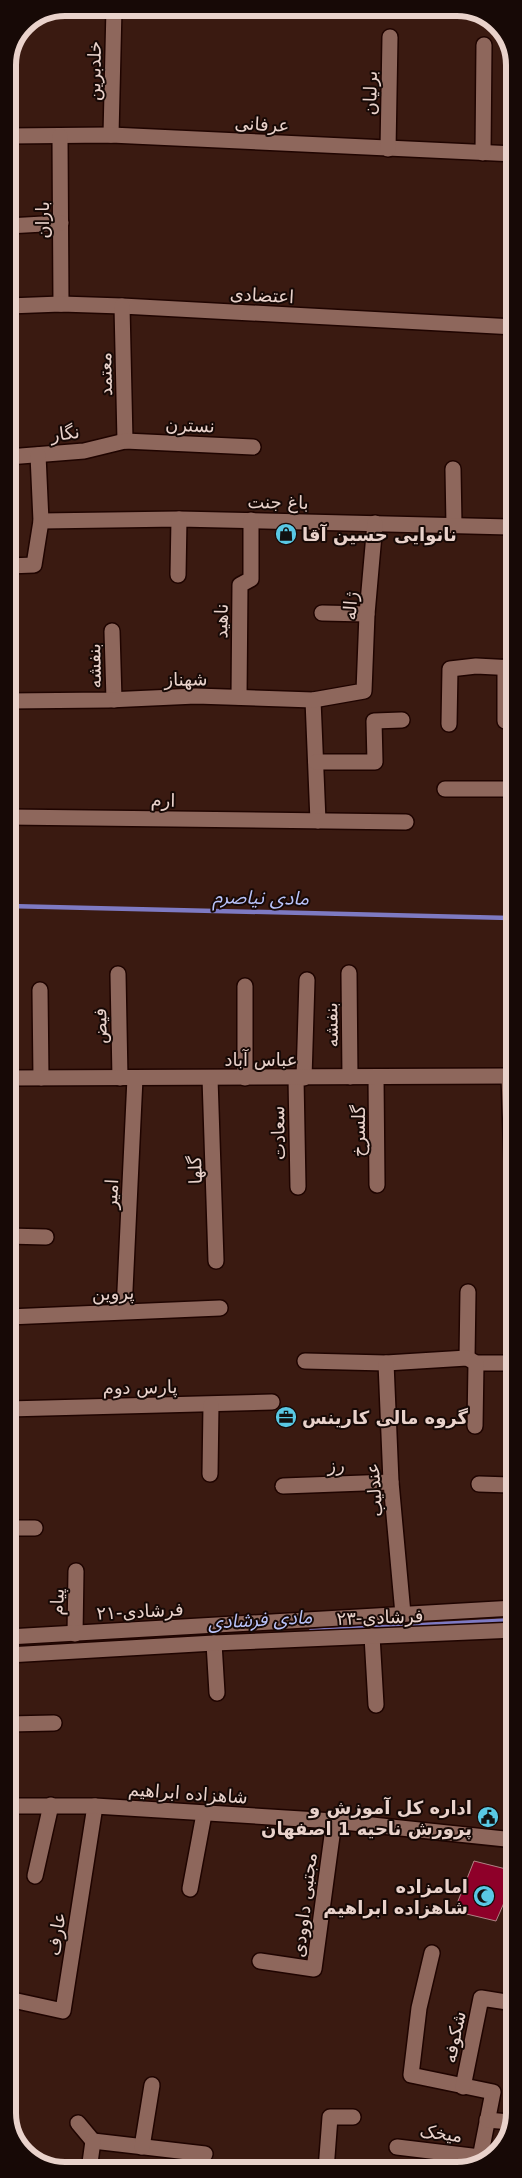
<svg xmlns="http://www.w3.org/2000/svg" width="522" height="2178" viewBox="0 0 522 2178" font-family="'DejaVu Sans','Noto Sans Arabic',sans-serif">
  <style>
    .lines { fill: none; stroke-linecap: round; stroke-linejoin: round }
    .stream { stroke: #7e7ac3; stroke-width: 4.5 }
    .building { fill: #8e0029; stroke: #af8385 }
    .street-casing { stroke: #1f0400; stroke-width: 18 }
    .secondary-casing { stroke: #1f0400; stroke-width: 18 }
    .street { stroke: #8e675c; stroke-width: 15 }
    .secondary { stroke: #8e675c; stroke-width: 15 }
    .labels { text-anchor: middle; dominant-baseline: central; stroke-width: 4; stroke-linejoin: round; paint-order: stroke }
    .street-label { font-size: 18px; fill: #e9d2cb; stroke: #170906 }
    .poi-label { font-size: 18px; font-weight: bold; fill: #e9d2cb; stroke: #170906; text-anchor: start }
    .water-label { font-size: 19px; font-style: italic; fill: #b9c3fa; stroke: #170906 }
    .rim { fill: none; stroke: #e9d2cb; stroke-width: 6 }
  </style>
  <rect width="100%" height="100%" fill="#3a1a11"/>
  <g class="lines">
    <!-- stream -->
    <g class="stream">
      <path d="M8,906l506,12"/>
      <path d="M311,1631l203,-11"/>
    </g>
  </g>
  <!-- building -->
  <path class="building" d="M474,1861l40,10v9l-18,41 -42,-10z"/>
  <g class="lines">
    <!-- street casing -->
    <g class="street-casing">
      <g id="street">
        <path d="M111,135l3,-127"/>
        <path d="M8,136l103,-1 402,19"/>
        <path d="M60,136l1,168"/>
        <path d="M388,149l2,-112"/>
        <path d="M483,153l1,-108"/>
        <path d="M8,226l53,-3"/>
        <path d="M8,306l53,-2 61,2 392,21"/>
        <path d="M122,306l3,135"/>
        <path d="M8,457l76,-6 41,-10 128,6"/>
        <path d="M453,469l1,56"/>
        <path d="M41,521l138,-2 335,8"/>
        <path d="M8,566l26,-1 7,-44 -3,-66"/>
        <path d="M178,575l1,-56"/>
        <path d="M322,613l45,1"/>
        <path d="M112,631l2,69"/>
        <path d="M505,667v54"/>
        <path d="M239,697l1,-112 11,-6v-59"/>
        <path d="M313,700l5,121"/>
        <path d="M8,701l100,-1 88,-4 117,4 51,-9 3,-77 8,-91"/>
        <path d="M449,724l1,-55 26,-3 38,2"/>
        <path d="M316,762h59l-1,-41 28,-1"/>
        <path d="M445,789h69"/>
        <path d="M8,817l398,5"/>
        <path d="M349,973l1,104"/>
        <path d="M118,974l2,104"/>
        <path d="M40,990l1,88"/>
        <path d="M509,1076l4,113"/>
        <path d="M376,1077l1,108"/>
        <path d="M210,1078l6,183"/>
        <path d="M245,1078v-92"/>
        <path d="M296,1078l2,109"/>
        <path d="M304,1078l3,-98"/>
        <path d="M8,1236l38,1"/>
        <path d="M124,1311l11,-233"/>
        <path d="M8,1317l212,-9"/>
        <path d="M467,1358l1,-66"/>
        <path d="M305,1361l81,2 81,-5 9,5h38"/>
        <path d="M386,1363l5,119 12,132"/>
        <path d="M8,1409l264,-7"/>
        <path d="M475,1426l1,-63"/>
        <path d="M210,1474l1,-69"/>
        <path d="M479,1484l35,1"/>
        <path d="M283,1486l108,-4"/>
        <path d="M8,1528h27"/>
        <path d="M75,1634l1,-63"/>
        <path d="M372,1636l4,69"/>
        <path d="M214,1643l3,50"/>
        <path d="M8,1724l46,-1"/>
        <path d="M35,1876l16,-71"/>
        <path d="M190,1889l14,-75"/>
        <path d="M432,1953l-13,55 -8,67 82,17 -14,71"/>
        <path d="M260,1961l54,8 20,-148"/>
        <path d="M8,1999l55,12 32,-205"/>
        <path d="M463,2087l18,-89 32,5"/>
        <path d="M487,2120l24,2"/>
        <path d="M78,2123l15,18"/>
        <path d="M93,2141l112,13"/>
        <path d="M142,2147l10,-62"/>
        <path d="M397,2147l83,10"/>
        <path d="M89,2170l4,-29"/>
        <path d="M326,2170l4,-53h23"/>
      </g>
    </g>
    <!-- secondary casing -->
    <g class="secondary-casing">
      <g id="secondary">
        <path d="M8,1078l506,-2"/>
        <path d="M8,1637l506,-29"/>
        <path d="M8,1655l206,-12 300,-13"/>
        <path d="M8,1806h87l239,15 180,19"/>
      </g>
    </g>
    <!-- street -->
    <use href="#street" class="street"/>
    <!-- secondary -->
    <use href="#secondary" class="secondary"/>
  </g>
  <!-- icons -->
  <defs>
    <g id="shop-disc" transform="scale(1.125)"><circle r="9.5" fill="#59c8e4" stroke="#170906"/><path d="M-5-2.5h2.3a2.7 3.5 0 0 1 5.4 0H5L5.5 6h-11ZM-1.5-2.5h3a1.5 2.3 0 0 0-3 0Z" fill="#111"/></g>
    <g id="office-disc" transform="scale(1.125)"><circle r="9.5" fill="#59c8e4" stroke="#170906"/><path d="M-6-3h4V-5.5h4V-3h4V5H-6ZM-1-4.5V-3h2v-1.5ZM-6 0V1H6V0Z" fill="#111"/></g>
    <g id="civic-disc" transform="scale(1.125)"><circle r="9.5" fill="#59c8e4" stroke="#170906"/><path d="M-.6-6.5H3V-4.5H.6V-3L4-1V1h2V6H-6V1h2V-1L-.6-3ZM-1.2 2.5V6h2.4V2.5Z" fill="#111"/></g>
    <g id="mosque-disc" transform="scale(1.125)"><circle r="9.5" fill="#59c8e4" stroke="#170906"/><path d="M3.5-4.9A6 6 0 1 0 3.5 4.9A5 5 0 1 1 3.5-4.9Z" fill="#111"/></g>
  </defs>
  <g fill-rule="evenodd">
    <use href="#shop-disc" x="286" y="534"/>
    <use href="#office-disc" x="286" y="1417"/>
    <use href="#civic-disc" x="488" y="1817"/>
    <use href="#mosque-disc" x="484" y="1896"/>
  </g>
  <g class="labels">
    <!-- street labels -->
    <g class="street-label">
      <text transform="translate(94 71) rotate(-89)">خلدبرین</text>
      <text transform="translate(370 93) rotate(-89)">برلیان</text>
      <text transform="translate(262 124) rotate(3)">عرفانی</text>
      <text transform="translate(42 220) rotate(-90)">باران</text>
      <text transform="translate(262 295) rotate(3)">اعتضادی</text>
      <text transform="translate(105 374) rotate(-91)">معتمد</text>
      <text transform="translate(190 425) rotate(2)">نسترن</text>
      <text transform="translate(65 433) rotate(-7)">نگار</text>
      <text transform="translate(278 502) rotate(1)">باغ جنت</text>
      <text transform="translate(350 606) rotate(-86)">ژاله</text>
      <text transform="translate(221 621) rotate(-89)">ناهید</text>
      <text transform="translate(94 666) rotate(-91)">بنفشه</text>
      <text transform="translate(186 679) rotate(-1)">شهناز</text>
      <text transform="translate(163 800) rotate(1)">ارم</text>
      <text transform="translate(331 1025) rotate(-91)">بنفشه</text>
      <text transform="translate(100 1026) rotate(-91)">فیض</text>
      <text x="261" y="1059">عباس آباد</text>
      <text transform="translate(358 1131) rotate(-90)">گلسرخ</text>
      <text transform="translate(278 1133) rotate(-91)">سعادت</text>
      <text transform="translate(195 1170) rotate(-92)">گلها</text>
      <text transform="translate(111 1194) rotate(-87)">امیر</text>
      <text transform="translate(113 1293) rotate(-2)">پروین</text>
      <text transform="translate(140 1387) rotate(-1)">پارس دوم</text>
      <text transform="translate(336 1465) rotate(-2)">رز</text>
      <text transform="translate(374 1490) rotate(-94)">عندلیب</text>
      <text transform="translate(57 1602) rotate(-89)">پیام</text>
      <text transform="translate(140 1611) rotate(-3)">۲۱-فرشادی</text>
      <text transform="translate(380 1617) rotate(-2)">۲۳-فرشادی</text>
      <text transform="translate(188 1793) rotate(4)">شاهزاده ابراهیم</text>
      <text transform="translate(304 1905) rotate(-83)">مجتبی داوودی</text>
      <text transform="translate(56 1934) rotate(-81)">عارف</text>
      <text transform="translate(454 2037) rotate(-78)">شکوفه</text>
      <text transform="translate(441 2133) rotate(7)">میخک</text>
    </g>
    <!-- poi labels -->
    <g class="poi-label">
      <text x="302" y="534">نانوایی حسین آقا</text>
      <text x="302" y="1417">گروه مالی کارینس</text>
      <text x="472" y="1807" text-anchor="end">اداره کل آموزش و<tspan x="472" dy="21">پرورش ناحیه 1 اصفهان</tspan></text>
      <text x="468" y="1886" text-anchor="end">امامزاده<tspan x="468" dy="21">شاهزاده ابراهیم</tspan></text>
    </g>
    <!-- water labels -->
    <g class="water-label">
      <text transform="translate(261 897) rotate(1)">مادی نیاصرم</text>
      <text transform="translate(260 1619) rotate(-3)">مادی فرشادی</text>
    </g>
  </g>
  <!-- crop -->
  <path d="M0 0H522V2178H0ZM65 16H457A49 49 0 0 1 506 65V2113A49 49 0 0 1 457 2162H65A49 49 0 0 1 16 2113V65A49 49 0 0 1 65 16Z" fill="#170906" fill-rule="evenodd"/>
  <path class="rim" d="M65 16H457A49 49 0 0 1 506 65V2113A49 49 0 0 1 457 2162H65A49 49 0 0 1 16 2113V65A49 49 0 0 1 65 16Z"/>
</svg>
